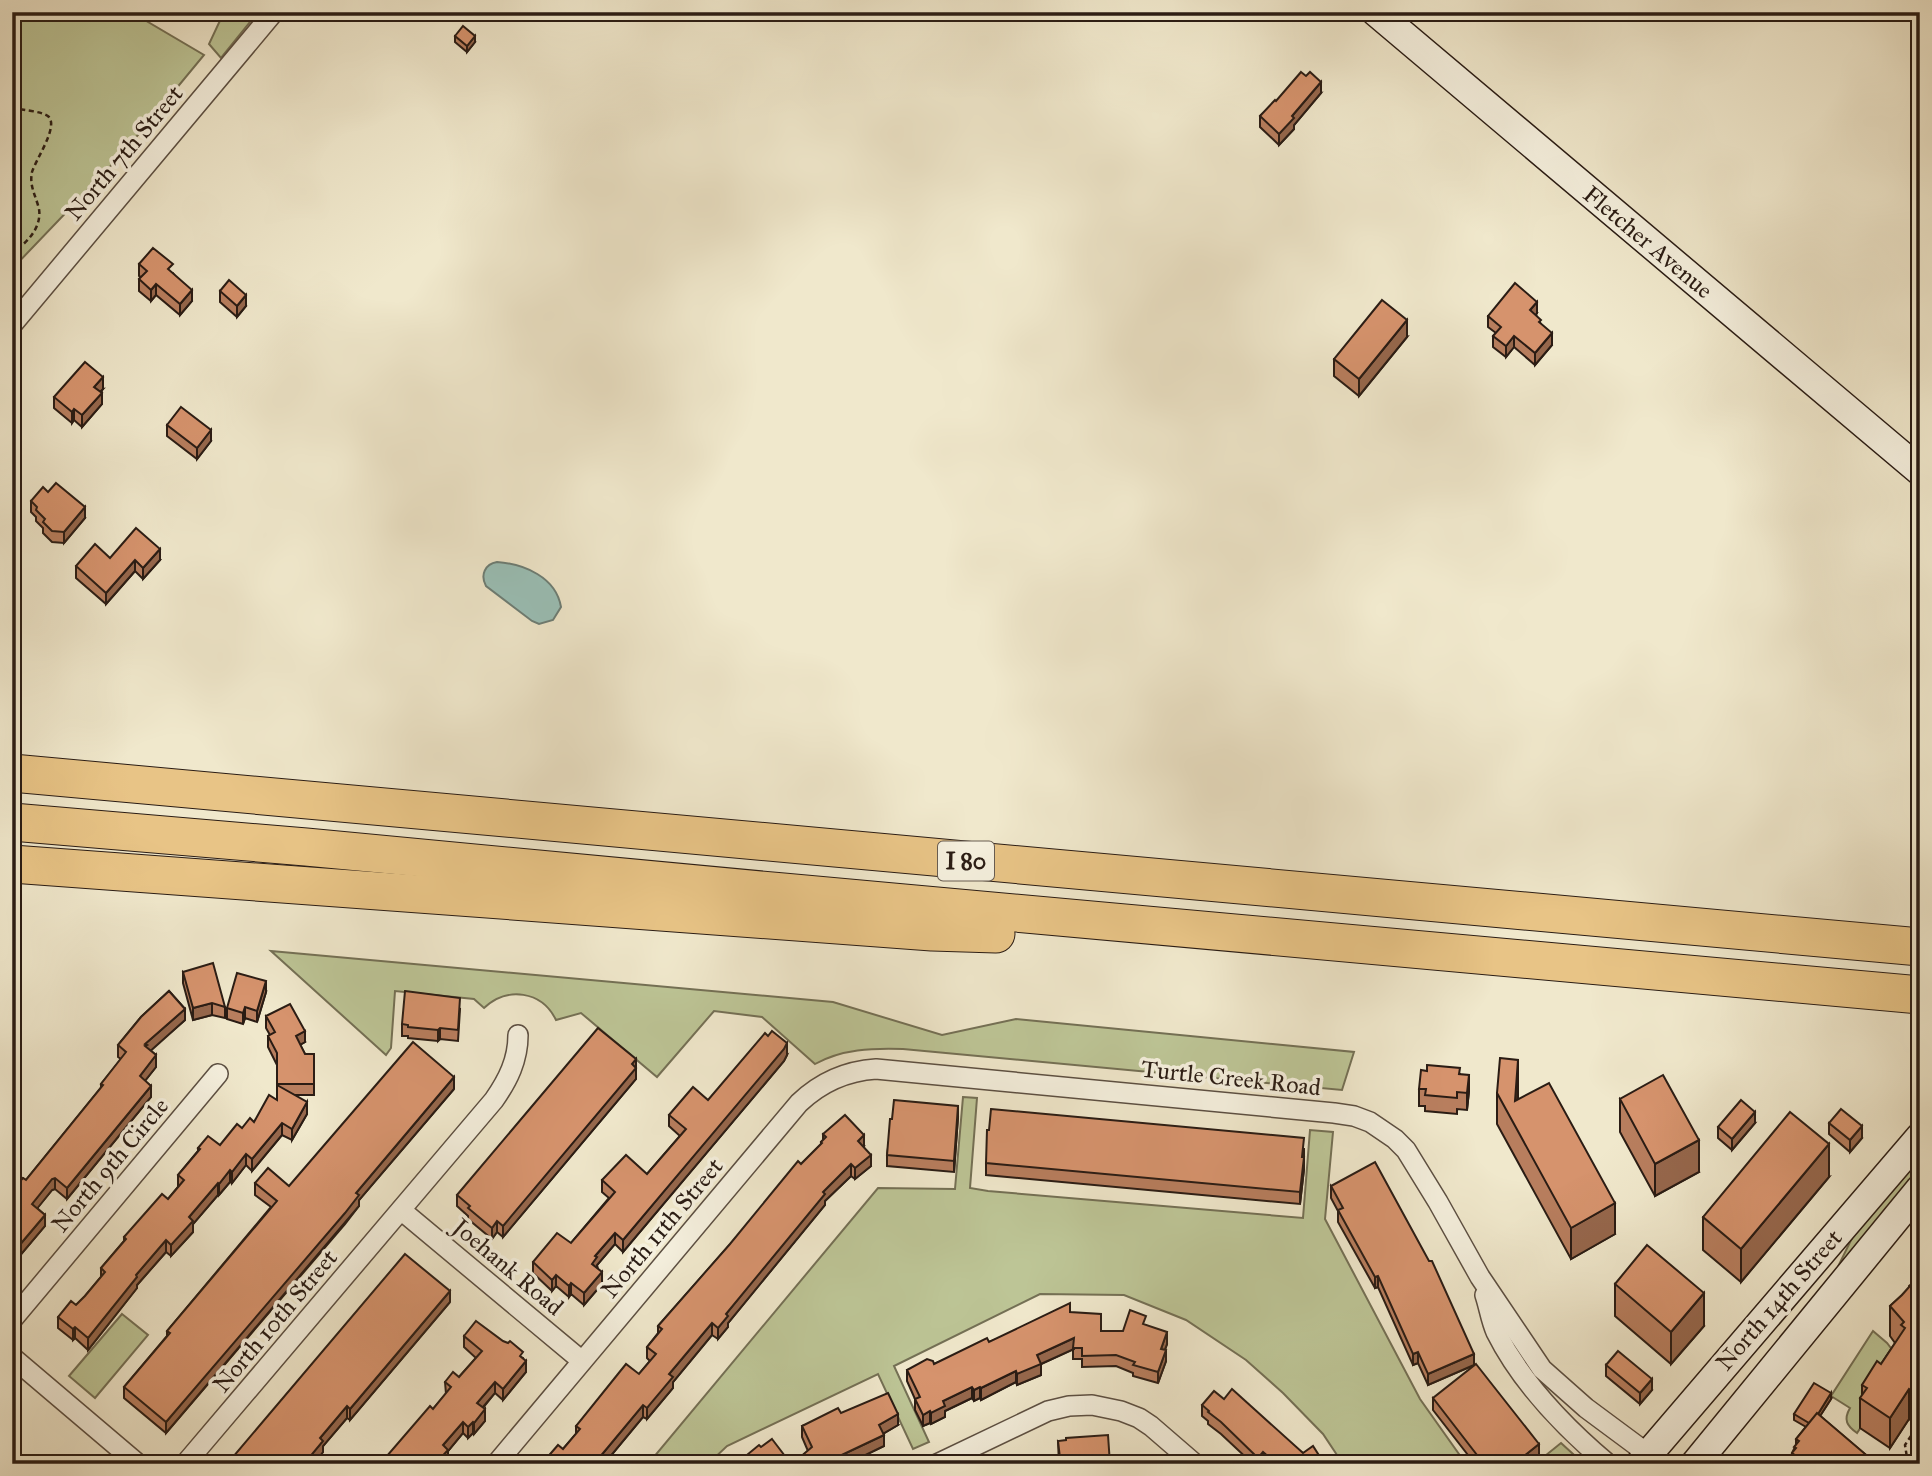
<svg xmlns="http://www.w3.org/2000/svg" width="1932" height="1476" viewBox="0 0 1932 1476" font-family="'IM FELL Great Primer',serif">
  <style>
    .green { fill: #bdc596; stroke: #747055; stroke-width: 2 }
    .water { fill: #9ac0b7; stroke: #6d7e76; stroke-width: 2 }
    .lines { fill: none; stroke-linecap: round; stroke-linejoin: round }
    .street-casing { stroke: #5c4f42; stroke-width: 22 }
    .secondary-casing { stroke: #2a1c14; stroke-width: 31 }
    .highway-casing { stroke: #2a1c14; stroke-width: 39 }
    .path { stroke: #2a1c14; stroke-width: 2.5; stroke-dasharray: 5 3.5; stroke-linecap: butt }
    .street { stroke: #f5f0de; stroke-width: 19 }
    .secondary { stroke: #f5f0de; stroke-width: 28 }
    .highway { stroke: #e8c486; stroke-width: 37 }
    .wall { fill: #b87e5e; stroke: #2a1c14; stroke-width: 2 }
    .shaded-wall { fill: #96674c; stroke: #2a1c14; stroke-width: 2 }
    .building { fill: #d6936d; stroke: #2a1c14; stroke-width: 2 }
    .labels { text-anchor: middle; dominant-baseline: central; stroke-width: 7; stroke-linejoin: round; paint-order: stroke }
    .shield { fill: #f5f0de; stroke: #675c51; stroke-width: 2 }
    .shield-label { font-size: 23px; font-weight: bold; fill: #2a1c14 }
    .street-label { font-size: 24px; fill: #2a1c14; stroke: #f5f0de }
  </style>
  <rect width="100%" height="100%" fill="#f0e8cc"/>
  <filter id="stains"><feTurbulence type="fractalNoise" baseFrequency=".00286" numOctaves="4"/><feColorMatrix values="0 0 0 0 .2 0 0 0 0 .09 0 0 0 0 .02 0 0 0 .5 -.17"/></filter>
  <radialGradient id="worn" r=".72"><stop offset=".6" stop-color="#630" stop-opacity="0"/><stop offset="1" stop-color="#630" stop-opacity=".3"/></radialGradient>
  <!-- green -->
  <g class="green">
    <path d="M12,12h119l73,43 -81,98 -111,116z"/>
    <path d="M224,12h34l-37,46 -12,-14z"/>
    <path d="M271,951l562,51 109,33 74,-16 338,33 -12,38 -439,-41c-31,-1 -61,0 -88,15l-53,-47 -48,-6 -57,66 -76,-64 -25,7c-14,-29 -49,-34 -72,-12l-10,-9 -79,-8 -4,57 -5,7z"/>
    <path d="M963,1097l14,1 -7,90 18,3 315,27 7,-88 23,2 -8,87 95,180 46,65h-123l-20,-30 -40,-41 -37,-33 -60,-40 -62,-25 -84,-1 -146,72 35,76 -16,7 -35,-75 -151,72 -19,18h-60l230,-276 77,1z"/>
    <path d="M1920,1153v20l-92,114 27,-55z"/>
    <path d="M122,1314l26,21 -53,63 -26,-22z"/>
    <path d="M1873,1331l14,12 10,13 -30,62 -10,15c-10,-7 -14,-13 -7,-25l-19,-12z"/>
    <path d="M1561,1443l23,21h-49z"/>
  </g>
  <!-- water -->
  <path class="water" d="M497,562c27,2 59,15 64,45l-8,13 -14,4 -7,-3 -46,-35c-6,-11 -1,-22 11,-24z"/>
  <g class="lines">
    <!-- street casing -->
    <g class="street-casing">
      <g id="street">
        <path d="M12,325l262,-313"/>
        <path d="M401,1210l181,151"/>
        <path d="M1485,1295c4,12 6,26 11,37 26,52 68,95 112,132"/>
        <path d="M12,1320l206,-246"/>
        <path d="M12,1357l126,107"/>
        <path d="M185,1464l309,-364c14,-20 24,-40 24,-65"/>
        <path d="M496,1464l303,-361c22,-21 47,-32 77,-34l458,44 20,3 16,6 25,17 11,11 32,52 42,75 62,92 44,39 62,46"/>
        <path d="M937,1464l111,-53 21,-5 23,-1 29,6 18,7 12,8 44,38"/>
      </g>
    </g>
    <!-- secondary casing -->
    <g class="secondary-casing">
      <g id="secondary">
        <path d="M1376,12l544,459"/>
        <path d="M1640,1464l280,-327"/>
        <path d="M1695,1464l225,-275"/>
      </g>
    </g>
    <!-- highway casing -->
    <g class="highway-casing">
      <g id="highway">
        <path d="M12,773l1908,174"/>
        <path d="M12,822l294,25 477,45 1137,103"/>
        <path d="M12,864l920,68 64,2"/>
      </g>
    </g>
    <!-- path -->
    <g class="path">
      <path d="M12,108c9,2 31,3 37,9 9,11 -13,42 -17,55 -3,14 4,24 7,37 3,18 -12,35 -27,43"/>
      <path d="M1908,1464l-3,-19 15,-23"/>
    </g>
    <!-- street -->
    <use href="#street" class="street"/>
    <!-- secondary -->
    <use href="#secondary" class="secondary"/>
    <!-- highway -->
    <use href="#highway" class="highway"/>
  </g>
  <!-- wall -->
  <g class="wall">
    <path d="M455,36l20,6 -8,10 -12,-10z"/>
    <path d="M1321,93l-27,32v4l-15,16 -19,-18v-11l16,-15z"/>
    <path d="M139,264l34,9 19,28 -12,14 -24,-20 -5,6 -12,-10v-12l2,-2 -2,-1z"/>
    <path d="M220,291l26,15 -9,11 -17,-15z"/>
    <path d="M1537,313l-1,2 16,30 -17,20 -21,-18 -8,10 -13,-10v-11l3,-3 -8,-6v-11z"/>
    <path d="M1407,337l-48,59 -25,-20v-17z"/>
    <path d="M103,389l-3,3 2,12 -20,23 -8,-7 -2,3 -18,-15v-11z"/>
    <path d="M167,425l44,16 -14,18 -30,-23z"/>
    <path d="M31,501l54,17 -21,25 -12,-1 -9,-9v-5l-7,-7v-4l-5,-5z"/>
    <path d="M110,558l50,2 -17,19 -8,-8 -29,33 -30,-26v-12z"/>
    <path d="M183,972l42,35v11l-13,-3 -19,5 -10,-37z"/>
    <path d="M169,991l16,18v11l-35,30 6,5v12l-11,14 6,5v11l-84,102 -12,-10 -3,1 -15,18 8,7v11l-33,39v-75l11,-12 3,2 75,-92v-4l20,-25 -3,-2v-12l23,-28z"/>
    <path d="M266,992l-9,30 -12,-4 -2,6 -16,-5v-11z"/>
    <path d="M460,1009l-2,32 -18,-2 -2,2 -30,-3v-2h-6v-12z"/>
    <path d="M266,1016l39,26 -5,3 5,9h9v41h-19l12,19 -15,26 -10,-5 -30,36 -6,-6 -14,18 -2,-1 -11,13h-1l-25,29v8l-22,24 -5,-4 -29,33v3l-49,62 -13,-12 -2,2 -15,-12v-11l18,-12 9,-9 16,-19v-9l23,-27v-4l44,-38 10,-12v-12l20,-24v-3l22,-3 22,-17 12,-6 23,-22v-35l-9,-18v-11l2,-1 -4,-7z"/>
    <path d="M787,1055l-3,6 -161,191 -8,-8 -18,21 5,19 -18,21 -13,-11 -2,3 -13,-11 -4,5 -19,-18v-11l38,-19 38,-45 -7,-6v-12l45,-6 33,-38 -11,-10v-11l39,-15z"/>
    <path d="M636,1059v20l-133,158 -6,-5 -5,7 -24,-20v-3l-11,-10v-11z"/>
    <path d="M1460,1074l9,17 -2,19 -10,-1v5l-32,-3v-5h-6v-17z"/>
    <path d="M454,1089l-95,111v6l-14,18 -179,209 -42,-35v-11l43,-51v-5l104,-124 -16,-12v-12l34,3z"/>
    <path d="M1518,1091v9l97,134 -44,25 -74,-135v-31z"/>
    <path d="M1620,1099l79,73 -44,24 -35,-64z"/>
    <path d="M958,1117l-4,55 -67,-6v-11l5,-36z"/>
    <path d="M1755,1123l-23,27 -14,-12v-11z"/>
    <path d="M1829,1123l33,15 -12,14 -21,-18z"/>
    <path d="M823,1134l41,12 -1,1 8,19 -16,13 -4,-3 -26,25v4l-97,118v4l-10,12 -6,-4 -39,47v6l-26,31 -4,-2 -39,47h-60l1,-4 18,-11 13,-15v-8l63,-52 11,-13 -3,-3v-11l11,-14v-7l143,-162 20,-20v-2l2,-2z"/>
    <path d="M1304,1149v20l-4,35 -314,-29v-12z"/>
    <path d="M1829,1177l-88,105 -38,-32v-33z"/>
    <path d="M1331,1186l143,179 -46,20 -10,-22 -5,2 -35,-78 -3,1 -37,-66v-11l-7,-13z"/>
    <path d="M1920,1277v135l-7,10 -4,-3 -19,29 -30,-20v-30l2,-2v-11l19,-21 14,-21 -5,-7v-30l12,-11z"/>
    <path d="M1615,1284l89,42 -33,38 -56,-48z"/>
    <path d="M450,1302l-100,118 -3,-2 -24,28v6l-9,12h-87z"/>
    <path d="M1070,1312l31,19h22l23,-6 21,19 -2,6 1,11 -8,22 -25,-7v-3l-17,-7 -34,1v-8h-9v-10l-32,15v11l-24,10 -1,-3 -35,18 -1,-2 -6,3 -2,-3 -27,13v6l-14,7 -1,-1 -7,3 -8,-16v-11l-8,-18v-11l27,-6 55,-22z"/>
    <path d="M464,1336l59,22 3,14 -23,28 -8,-7 -12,15 2,13 -11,13 -1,-1 -5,5 -5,-5 -15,18v10l-3,3h-65l53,-55 13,-15 -1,-12 14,-5 17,-19 -12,-11z"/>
    <path d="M1606,1365l46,25 -12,14 -34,-28z"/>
    <path d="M1433,1398l106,58 -11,8h-53l-42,-54z"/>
    <path d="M1224,1399l79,54 17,11h-67l-32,-30 -13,-10v-3l-6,-5v-11z"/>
    <path d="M1831,1399l-11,17 52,44 7,4 -87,-3v-8l4,-8v-6l10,-12 -12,-7v-6z"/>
    <path d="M841,1413l57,12 -15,9 1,12 -37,18h-55l16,-13 -6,-14v-11z"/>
    <path d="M1058,1441l52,23h-51z"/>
  </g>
  <!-- shaded-wall -->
  <g class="shaded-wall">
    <path d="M475,36v6l-8,10v-6z"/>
    <path d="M1321,82v11l-27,32v4l-15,16v-11l13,-18z"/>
    <path d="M156,284v11l-5,6v-11z"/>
    <path d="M192,290v11l-12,14v-11z"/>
    <path d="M246,295v11l-9,11v-11z"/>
    <path d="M1537,302v11l-7,9v-12z"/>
    <path d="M1407,320v17l-48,59v-17z"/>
    <path d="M1552,333v12l-17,20v-12z"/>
    <path d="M1514,336v11l-8,10v-11z"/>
    <path d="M103,377v12l-9,9v-11z"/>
    <path d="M102,393v11l-20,23v-12z"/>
    <path d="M74,409v11l-2,3v-11z"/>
    <path d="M211,430v11l-14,18v-11z"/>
    <path d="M85,507v11l-21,25v-11z"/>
    <path d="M160,549v11l-17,19v-11z"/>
    <path d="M135,560v11l-29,33v-11z"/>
    <path d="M266,981v11l-9,30v-11z"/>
    <path d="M212,1003v12l-19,5v-12z"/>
    <path d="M245,1007v11l-2,6v-11z"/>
    <path d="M185,1009v11l-38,34 -2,-10z"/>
    <path d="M440,1028v11l-2,2v-11z"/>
    <path d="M305,1031v11l-9,5v-11z"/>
    <path d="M787,1043v12l-3,6 -161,191v-12z"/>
    <path d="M156,1055v12l-16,20v-11z"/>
    <path d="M636,1059v20l-133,158v-11z"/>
    <path d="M1518,1060v31l-3,35v-25z"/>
    <path d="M1469,1075v16l-2,19v-17z"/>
    <path d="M454,1077v12l-95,111v6l-193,227v-11l190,-229z"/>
    <path d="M151,1086v11l-84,102v-11z"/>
    <path d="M307,1102v12l-15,26v-11z"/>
    <path d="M958,1106v11l-4,55v-11z"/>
    <path d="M1755,1112v11l-23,27v-11z"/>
    <path d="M282,1123v12l-30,36v-12z"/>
    <path d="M1862,1126v12l-12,14v-12z"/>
    <path d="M864,1135v11l-6,6v-11z"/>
    <path d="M1699,1140v32l-44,24v-32z"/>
    <path d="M1829,1144v33l-88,105v-33z"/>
    <path d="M246,1154v11l-14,18v-11z"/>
    <path d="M871,1155v11l-16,13v-11z"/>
    <path d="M1304,1157v12l-4,35v-12z"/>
    <path d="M851,1164v12l-26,25v4l-97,118v4l-10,12v-11l8,-14 97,-122z"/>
    <path d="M230,1170v12l-11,13v-11z"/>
    <path d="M55,1178v11l-3,1 -20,25v-11l20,-25z"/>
    <path d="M218,1183v12l-25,29v8l-22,24v-11l18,-28z"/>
    <path d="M1615,1203v31l-44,25v-31z"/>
    <path d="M45,1215v11l-33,39v-11z"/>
    <path d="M497,1221v11l-5,7v-11z"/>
    <path d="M615,1233v11l-18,21v4l-5,-5 3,-8z"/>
    <path d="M166,1240v12l-29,33v3l-49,62v-12l48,-63z"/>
    <path d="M602,1272v12l-18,21v-12z"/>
    <path d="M556,1275v11l-4,5v-11z"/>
    <path d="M1378,1276v11l-3,1v-11z"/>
    <path d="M571,1283v11l-2,3v-11z"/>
    <path d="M450,1291v11l-100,118v-11z"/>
    <path d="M1704,1293v33l-33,38v-32z"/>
    <path d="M712,1323v12l-39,47v6l-26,31v-11l22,-34z"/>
    <path d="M75,1327v11l-2,2v-11z"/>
    <path d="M1167,1332v12l-6,16v-11z"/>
    <path d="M1074,1338v11l-33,15v11l-24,10v-11l20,-19z"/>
    <path d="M1166,1350v11l-8,22v-11z"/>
    <path d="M1920,1351v61l-7,10 -1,-64z"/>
    <path d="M1418,1352v11l-5,2v-11z"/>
    <path d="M1474,1354v11l-46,20v-11z"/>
    <path d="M526,1361v11l-23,28v-11z"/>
    <path d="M1016,1371v11l-35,18v-12z"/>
    <path d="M1652,1379v11l-12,14v-11z"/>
    <path d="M495,1382v11l-18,21v-11z"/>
    <path d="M972,1387v11l-27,13v6l-14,7v-11l12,-12z"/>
    <path d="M980,1387v11l-6,3v-11z"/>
    <path d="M1909,1389v30l-19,29v-30z"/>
    <path d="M1831,1393v6l-20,31v-5z"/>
    <path d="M643,1405v12l-39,47h-10z"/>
    <path d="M347,1406v12l-24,28v6l-9,12h-10l16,-26z"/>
    <path d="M485,1409v12l-11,13v-11z"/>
    <path d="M930,1411v12l-7,3v-11z"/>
    <path d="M898,1414v11l-19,11v-11z"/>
    <path d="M463,1422v11l-15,18v10l-3,3h-9l7,-19z"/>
    <path d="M473,1422v11l-5,5v-11z"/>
    <path d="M884,1435v11l-37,18h-18v-3z"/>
    <path d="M1539,1444v12l-11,8h-14z"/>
    <path d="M1263,1452v11l-5,1v-6z"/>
    <path d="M1320,1457v7h-5v-4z"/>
  </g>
  <!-- building -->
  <g class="building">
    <path d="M463,26l12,10 -8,10 -12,-10z"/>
    <path d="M1301,72l5,4 4,-4 11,10 -29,34 2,2 -15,16 -19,-18 15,-16 1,1z"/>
    <path d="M153,248l20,16 -5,5 24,21 -12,14 -24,-20 -5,6 -12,-11 8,-8 -8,-7z"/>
    <path d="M229,280l17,15 -9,11 -17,-15z"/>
    <path d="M1515,283l22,19 -7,8 11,10 -2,2 13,11 -17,20 -21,-17 -8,10 -13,-10 8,-9 -13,-11z"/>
    <path d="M1382,300l25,20 -48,59 -25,-20z"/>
    <path d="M85,362l18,15 -9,10 8,6 -20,22 -8,-6 -2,3 -18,-15z"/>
    <path d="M181,407l30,23 -14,18 -30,-23z"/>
    <path d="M56,483l29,24 -21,25 -12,-1 -9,-9 2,-3 -9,-9 1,-3 -6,-6 12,-14 5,5z"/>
    <path d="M136,528l24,21 -17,19 -8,-8 -29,33 -30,-27 19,-22 15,14z"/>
    <path d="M213,963l12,44 -13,-4 -19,5 -10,-36z"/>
    <path d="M237,973l29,8 -9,30 -12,-4 -2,6 -16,-5z"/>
    <path d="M169,991l16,18 -40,35 2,1 -2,1 11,9 -16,21 11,10 -84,102 -12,-10 -3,1 -20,25 13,11 -33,39v-64l11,-12 3,2 77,-95 -2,-1 25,-32 -8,-7 23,-28z"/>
    <path d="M405,991l55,7 -2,32 -18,-2 -2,2 -30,-3v-2l-6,-1z"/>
    <path d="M290,1004l15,27 -9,5 9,18h9v30h-37v-31l-9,-17 7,-4 -9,-16z"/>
    <path d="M598,1028l38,31 -4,5 4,4 -133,158 -6,-5 -5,7 -24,-20 2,-2 -13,-11z"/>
    <path d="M772,1031l15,12 -3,6 -161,191 -8,-7 -20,23 2,1 -5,7 10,8 -18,21 -13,-10 -2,3 -13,-11 -4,5 -19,-18 24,-29 14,10 44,-51 -13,-12 24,-25 21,19 39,-45 -17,-14 24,-28 15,13 57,-67 3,3z"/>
    <path d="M413,1042l41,35 -98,116 3,2 -14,18 -179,209 -42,-35 46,-54 -3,-2 110,-130 -22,-18 13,-15 21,18z"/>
    <path d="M1500,1058l18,2 -3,41 34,-18 66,120 -44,25 -74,-135z"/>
    <path d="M1427,1065l33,3 -1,6 10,1 -2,18 -10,-1v6l-32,-3 1,-6h-7l2,-19 6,1z"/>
    <path d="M1663,1075l36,65 -44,24 -35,-65z"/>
    <path d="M277,1085l30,17 -15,27 -10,-6 -30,36 -6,-5 -14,18 -2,-2 -11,14 -1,-1 -29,34 4,4 -22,24 -5,-5 -30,35 1,2 -49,61 -13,-11 -2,2 -15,-12 13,-16 5,4 9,-9 20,-24 -4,-4 25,-29 -2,-2 38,-43 6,5 16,-19 -6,-5 22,-26 -2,-1 10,-12 12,9 17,-21 5,4 8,-10 4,4 15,-27 8,5z"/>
    <path d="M894,1100l64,6 -4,55 -67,-6 3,-36h2z"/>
    <path d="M1741,1100l14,12 -23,27 -14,-12z"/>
    <path d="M991,1109l313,29 -2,19h2l-4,35 -314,-29 1,-33h2z"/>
    <path d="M1841,1109l21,17 -12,14 -21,-17z"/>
    <path d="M1790,1112l39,32 -88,105 -38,-32z"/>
    <path d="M845,1115l19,20 -6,6 13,14 -16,13 -4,-4 -28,28 2,2 -99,120 2,2 -10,12 -6,-5 -43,51 4,3 -26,31 -4,-3 -49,59h-50l3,-3 -2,-1 13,-15 5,4 17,-20 -4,-3 50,-62 13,10 17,-20 -9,-7 15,-18 -4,-3 72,-82 68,-83 3,3 21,-21 -1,-1 5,-5 -3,-3z"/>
    <path d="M1375,1162l54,99h3l42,93 -46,20 -10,-22 -5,2 -35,-78 -3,1 -37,-67 5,-2 -12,-22z"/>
    <path d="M1647,1245l57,48 -33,39 -56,-48z"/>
    <path d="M405,1254l45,37 -100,118 -3,-3 -27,32 3,3 -19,23h-77z"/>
    <path d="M1920,1277v74l-8,7 8,5 -6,11 6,4v4l-7,10 -4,-3 -19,29 -30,-20 7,-10 -5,-3 15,-24 4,3 24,-36 -4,-3 3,-3 -14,-16 12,-11 7,-8v-1z"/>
    <path d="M1070,1303v9l31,2v17h22l7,-21 16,6 -3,8 24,8 -6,17 5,1 -8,22 -25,-7 2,-3 -19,-7 -34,1v-8h-9l1,-10 -37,17 4,9 -24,10 -1,-3 -35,17 -1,-1 -6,3 -2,-3 -29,14 2,5 -14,7 -1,-2 -7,4 -8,-16 5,-2 -13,-27 20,-11 6,2 1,3 53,-26 2,4z"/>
    <path d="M476,1321l27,20 5,2 2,-2 13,11 -3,4 6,5 -23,28 -8,-7 -18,21 8,6 -11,14 -1,-1 -5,5 -5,-5 -20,23 5,5 -12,13 -5,-4 -4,5h-47l50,-58 3,3 18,-22 -6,-5 8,-10 6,5 23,-26 -18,-15z"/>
    <path d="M1618,1351l34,28 -12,14 -34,-28z"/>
    <path d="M1476,1364l63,80 -25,20h-30l-51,-66z"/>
    <path d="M1814,1383l17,10 -13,21 -9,9 -15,-9z"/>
    <path d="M1232,1389l71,64 10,-7 7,11 -5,3 2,4h-40l-14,-12 -5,6 -37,-36 -13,-10 1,-1 -7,-6 12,-14 10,8z"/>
    <path d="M888,1393l10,21 -19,11 5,10 -55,26 -1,-1 -8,4h-28l20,-17 -10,-21 36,-18 3,5z"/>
    <path d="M1817,1413l55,47 1,-1 6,5h-89l6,-8 -4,-3 4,-5 -2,-1 5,-6 -3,-2z"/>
    <path d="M1108,1435l2,29h-42v-7l-8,1 -2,-17 8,-1v-2z"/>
    <path d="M772,1439l19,25h-55l23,-19 2,2z"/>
    <path d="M1138,1459l6,5h-11z"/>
  </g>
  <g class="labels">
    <!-- shield labels -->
    <rect class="shield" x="938" y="841.5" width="56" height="39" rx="5"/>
    <g class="shield-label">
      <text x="966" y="861">I 80</text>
    </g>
    <!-- street labels -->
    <g class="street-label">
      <text transform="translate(124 153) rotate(-50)">North 7th Street</text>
      <text transform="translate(1648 242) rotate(40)">Fletcher Avenue</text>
      <text transform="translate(1231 1078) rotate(6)">Turtle Creek Road</text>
      <text transform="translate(110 1165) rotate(-50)">North 9th Circle</text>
      <text transform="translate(662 1228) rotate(-50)">North 11th Street</text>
      <text transform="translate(508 1267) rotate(40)">Joehank Road</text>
      <text transform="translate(1779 1300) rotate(-49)">North 14th Street</text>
      <text transform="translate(275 1321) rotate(-50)">North 10th Street</text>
    </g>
  </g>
  <!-- margin -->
  <rect width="1932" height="1476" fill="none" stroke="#f0e8cc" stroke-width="42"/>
  <rect x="14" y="14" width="1904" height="1448" fill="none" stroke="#2a1c14" stroke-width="3.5"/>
  <rect x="21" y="21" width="1890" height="1434" fill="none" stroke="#2a1c14" stroke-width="2"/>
  <rect width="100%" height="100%" filter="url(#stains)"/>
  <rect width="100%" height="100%" fill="url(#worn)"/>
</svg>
